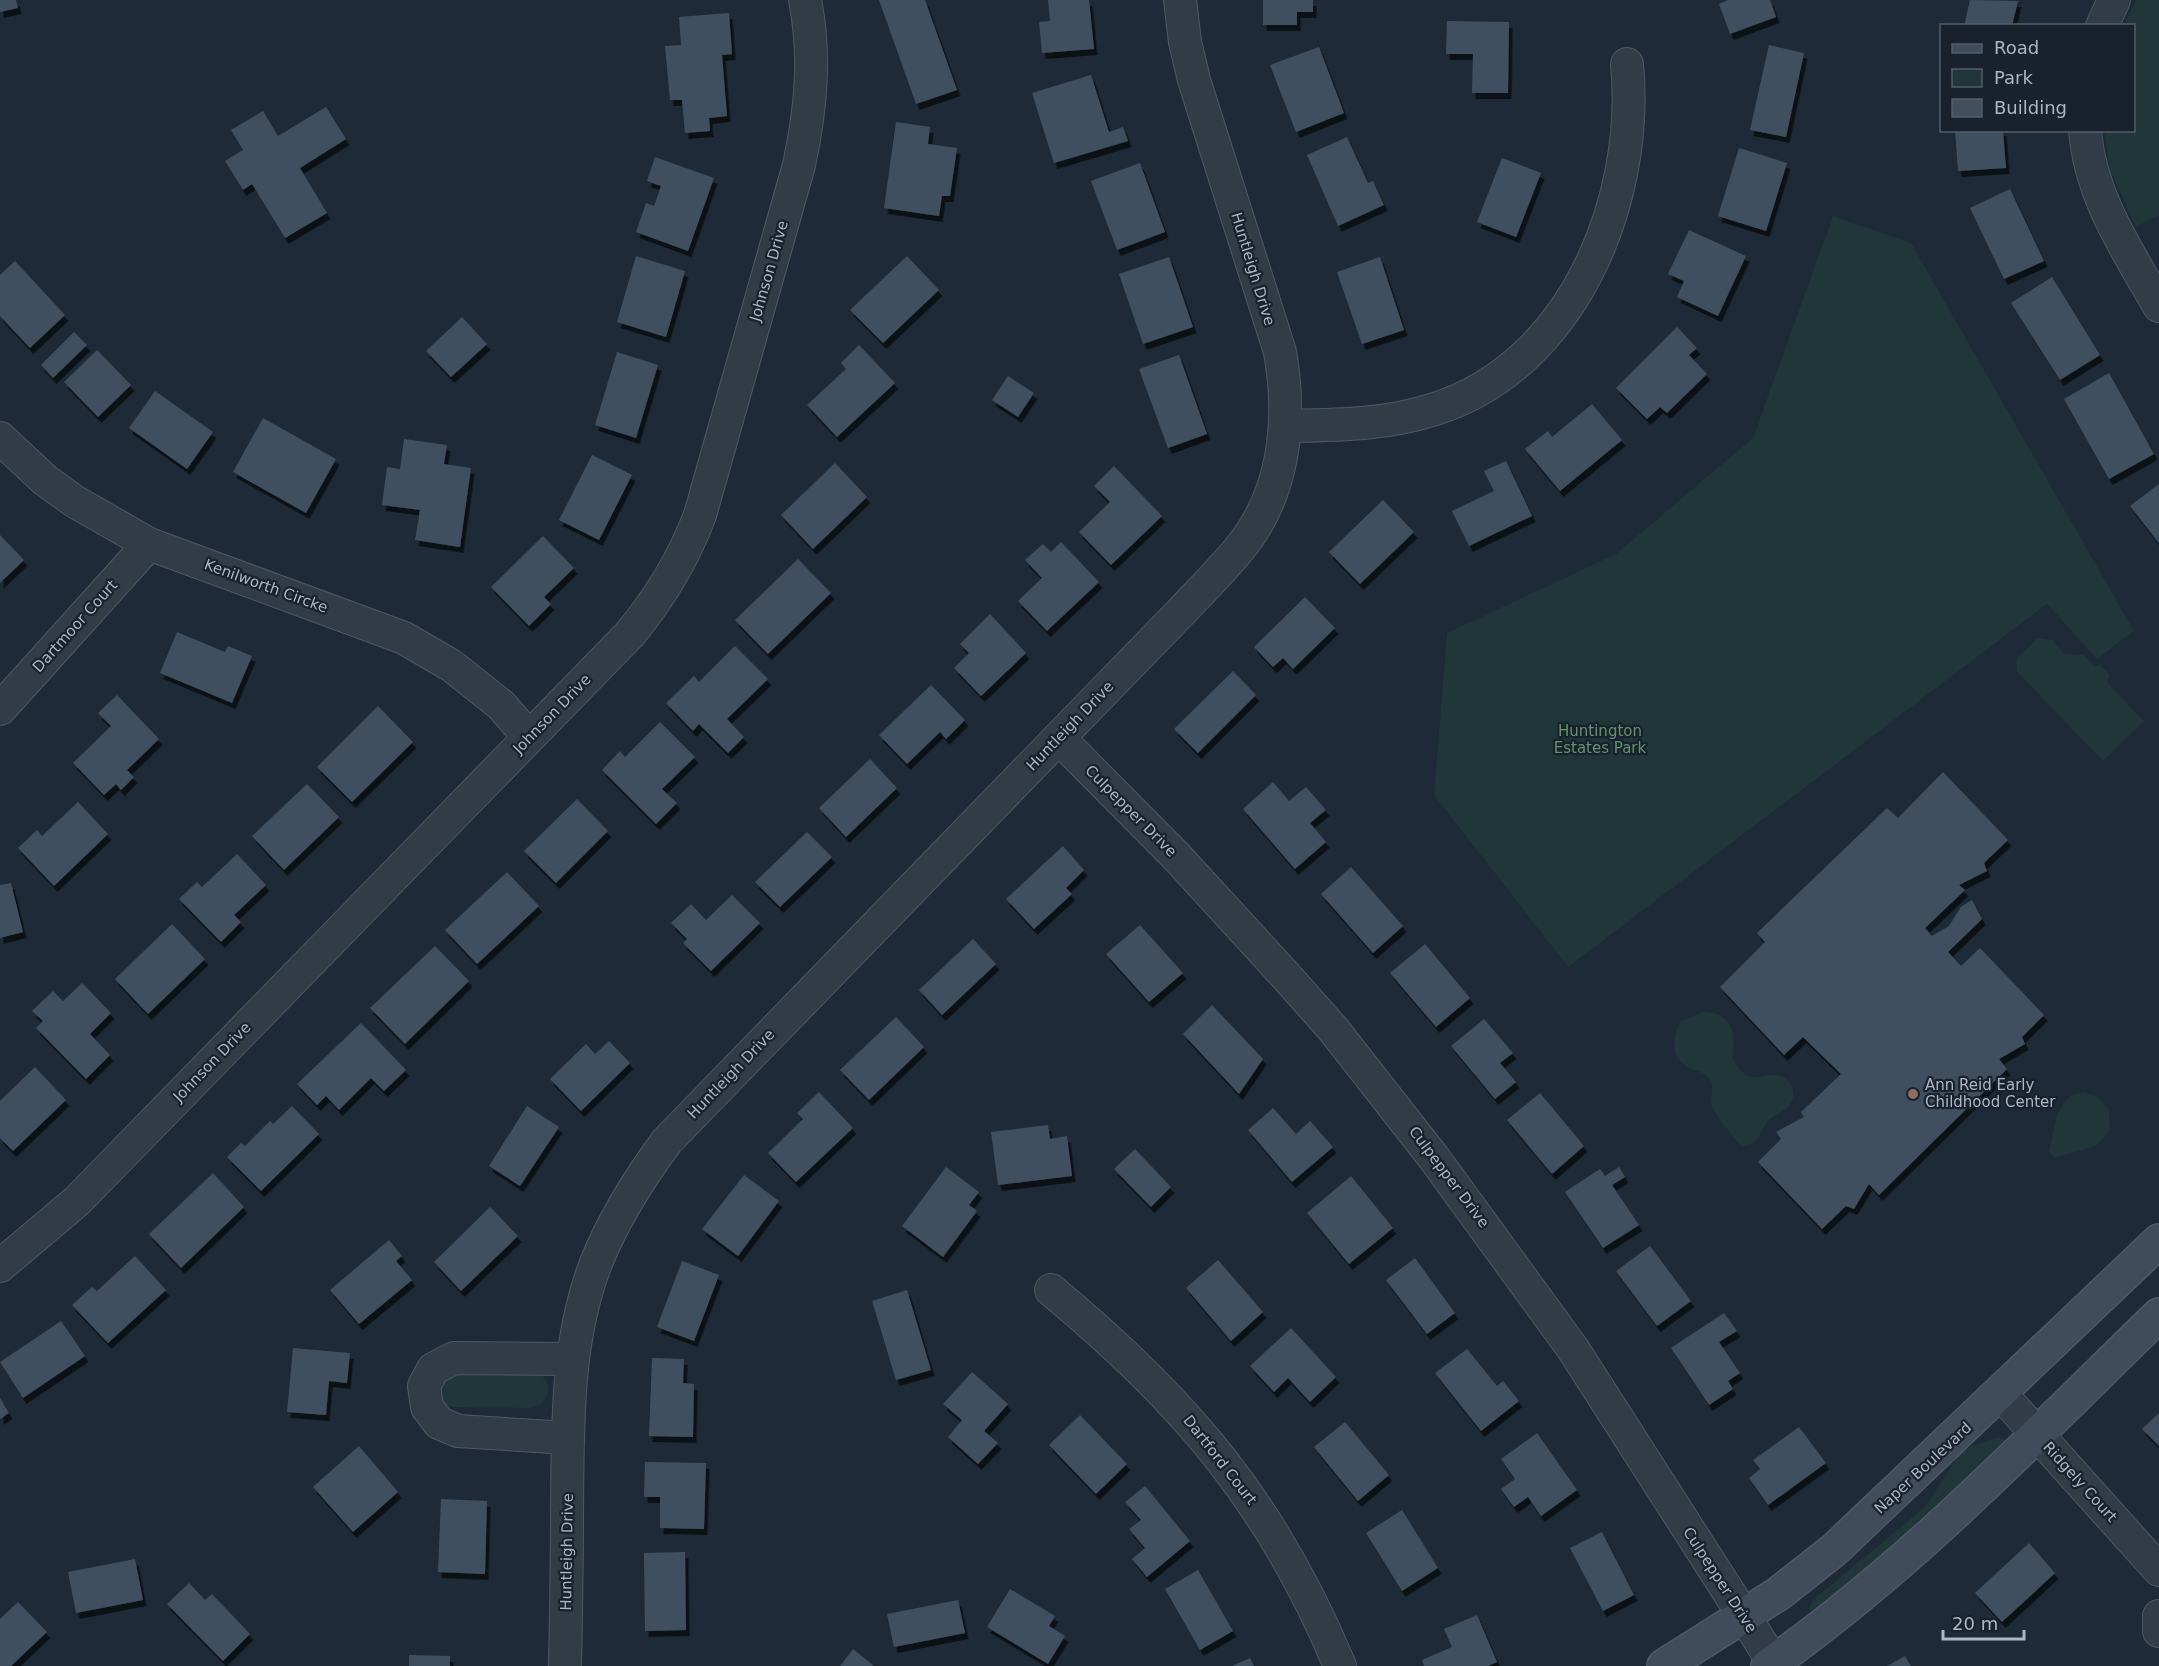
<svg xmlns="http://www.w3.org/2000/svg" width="2159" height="1666" viewBox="0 0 2159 1666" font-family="'DejaVu Sans',sans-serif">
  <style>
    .green { fill: #203638 }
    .building { fill: #414f5f; filter: url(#shadow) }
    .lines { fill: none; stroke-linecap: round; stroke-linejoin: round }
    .minor-casing { stroke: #4f5966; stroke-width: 34 }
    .secondary-casing { stroke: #4f5966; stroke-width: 36 }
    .minor { stroke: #323c47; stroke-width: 32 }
    .secondary { stroke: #404b5b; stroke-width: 33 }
    .education-dot { fill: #8d6e63; stroke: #18212c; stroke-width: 2 }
    .labels { text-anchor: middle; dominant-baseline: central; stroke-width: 4.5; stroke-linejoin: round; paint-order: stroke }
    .street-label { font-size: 15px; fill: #acb6c5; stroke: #18212c }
    .park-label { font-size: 15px; fill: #63956c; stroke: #18212c }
    .poi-label { font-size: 15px; fill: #acb6c5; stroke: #18212c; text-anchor: start }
  </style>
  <defs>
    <filter id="shadow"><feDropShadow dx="3.5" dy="6" stdDeviation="0" flood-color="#0009"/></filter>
  </defs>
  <rect width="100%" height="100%" fill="#1e2a37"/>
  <!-- green -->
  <g class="green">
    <path d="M2136,0h23v215l-23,12 -26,-57 -6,-39 30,-1v-104l-10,-1z"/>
    <path d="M1833,216l78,27 223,388 -37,28 -50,-55 -479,363 -134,-172 13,-162 169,-79 137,-116z"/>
    <path d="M2038,638l14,2 12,14 19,1 12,12 5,-2 10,10 -3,7 37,39 -41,40 -86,-89v-14z"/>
    <path d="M1703,1012c30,0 33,22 30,46 4,9 8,16 19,19 8,2 15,-3 23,-2 13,0 22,14 17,26 -5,11 -18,12 -25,21 -8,13 -7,21 -24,25 -7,-5 -31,-36 -32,-44 0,-9 3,-15 -1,-23 -5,-9 -16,-9 -24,-14 -17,-11 -13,-30 -5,-45z"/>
    <path d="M2083,1092l15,5 11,12 1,21 -14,16 -42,12 -5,-7c6,-23 6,-54 34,-59z"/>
    <path d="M454,1372l86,2c12,9 10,22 0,31l-10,3 -78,-1 -6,-2 -8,-10 1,-13z"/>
    <path d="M1998,1437l7,3 -2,5 -69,70 -118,96 -8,-2 6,-10 112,-93 32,-50 9,-8z"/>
  </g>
  <!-- building -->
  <g class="building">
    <path d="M0,0h16l2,8 -18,4z"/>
    <path d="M879,0h46l32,90 -41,14z"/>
    <path d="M1048,0h41l5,49 -52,4 -3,-31 11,-1z"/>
    <path d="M1263,0h50v12h-16v13h-34z"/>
    <path d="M1728,0h42l6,17 -46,17 -11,-30z"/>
    <path d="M1970,0l48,1 -6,25h-48z"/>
    <path d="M729,13l3,41 -10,1 5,61 -18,2 1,13 -25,2 -3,-33h-12l-5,-54 16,-1 -2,-28z"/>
    <path d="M1447,21l62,1 -1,71h-36l1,-39h-27z"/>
    <path d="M1769,45l35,8 -18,84 -36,-7z"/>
    <path d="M1319,47l25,66 -48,19 -26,-67z"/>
    <path d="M1091,75l18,57 14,-5 5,14 -74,22 -22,-70z"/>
    <path d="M326,107l20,32 -46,29 27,45 -42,25 -33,-54 -9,6 -18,-29 18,-11 -12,-20 32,-19 15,25z"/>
    <path d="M896,122l34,5 -2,17 29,4 -7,48h-8l-3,20 -55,-8z"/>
    <path d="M1955,130h48l3,38 -48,3z"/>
    <path d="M1347,137l21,46 5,-2 11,24 -46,21 -31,-71z"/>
    <path d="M1739,148l48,15 -21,68 -48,-15z"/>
    <path d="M655,157l59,21 -26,73 -52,-19 10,-29 8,3 7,-20 -14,-5z"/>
    <path d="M1502,158l39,15 -25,64 -39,-15z"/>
    <path d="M1140,163l25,69 -48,18 -26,-69z"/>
    <path d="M2010,189l34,72 -40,18 -34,-71z"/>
    <path d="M1689,230l57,26 -28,60 -41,-19 7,-16 -16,-7z"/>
    <path d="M636,256l49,15 -19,66 -49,-15z"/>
    <path d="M907,256l32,34 -56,53 -33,-33z"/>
    <path d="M1169,257l24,70 -50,17 -24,-70z"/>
    <path d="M1380,257l24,73 -42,14 -25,-72z"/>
    <path d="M15,261l50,54 -35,33 -30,-32v-41z"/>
    <path d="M2052,277l48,78 -40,25 -49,-77z"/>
    <path d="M462,317l25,27 -36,33 -25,-26z"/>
    <path d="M1677,327l20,21 -8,7 18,19 -40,39 -7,-6 -13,12 -31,-31z"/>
    <path d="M74,332l13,13 -34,33 -12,-13z"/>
    <path d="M859,345l36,38 -58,54 -30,-32 39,-36 -5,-6z"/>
    <path d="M97,350l34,35 -33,32 -34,-35z"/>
    <path d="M617,352l41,13 -22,73 -41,-13z"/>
    <path d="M1179,355l28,79 -39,14 -29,-79z"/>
    <path d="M2109,373l45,81 -45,25 -45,-80z"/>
    <path d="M1008,376l26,17 -16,24 -26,-17z"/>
    <path d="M155,391l58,41 -26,37 -58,-41z"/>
    <path d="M1592,404l30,36 -62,51 -35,-42 23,-18 4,6z"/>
    <path d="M263,418l73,41 -30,54 -73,-41z"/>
    <path d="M404,439l43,6 -3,19 27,4 -11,79 -45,-7 5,-30 -38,-5 5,-38 13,2z"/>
    <path d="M592,455l40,20 -33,65 -40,-20z"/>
    <path d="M1506,461l26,55 -63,30 -17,-35 42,-20 -10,-20z"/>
    <path d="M835,463l32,34 -54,52 -32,-34z"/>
    <path d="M1114,466l48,50 -51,49 -32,-33 31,-30 -16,-16z"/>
    <path d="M2159,484v59l-29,-37z"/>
    <path d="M1383,500l31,32 -54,52 -31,-32z"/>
    <path d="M0,535l24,25 -24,23z"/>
    <path d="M543,536l31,32 -30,29 7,7 -22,22 -38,-39z"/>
    <path d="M1061,542l38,40 -52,49 -29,-30 24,-23 -17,-18 18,-16 8,8z"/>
    <path d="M798,559l33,34 -63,61 -33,-34z"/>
    <path d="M1305,597l30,31 -42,41 -10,-11 -10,9 -19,-20z"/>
    <path d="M990,614l36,39 -45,43 -27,-28 15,-15 -9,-9z"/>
    <path d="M177,632l48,20 3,-6 24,10 -20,47 -72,-30z"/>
    <path d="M735,646l33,33 -41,40 17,18 -16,16 -29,-29 -6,7 -27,-28 28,-27 5,6z"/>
    <path d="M1233,671l23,24 -58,58 -24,-24z"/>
    <path d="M931,685l34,35 -19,19 -6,-7 -33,32 -28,-29z"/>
    <path d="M117,695l42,44 -32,31 7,7 -13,13 -5,-6 -12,11 -31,-32 38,-37 -13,-13z"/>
    <path d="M378,706l35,36 -61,60 -35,-35z"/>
    <path d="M660,722l35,35 -33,32 15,14 -21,21 -54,-54 18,-19 5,6z"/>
    <path d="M870,759l27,29 -51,49 -27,-29z"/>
    <path d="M1943,772l65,68 -24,23 3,8 -28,14 6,5 -40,38 7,8 17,-10 12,-19 11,-7 10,19 -34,33 13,14 19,-18 64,67 -22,22 3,7 -26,15 8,10 -128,126 -10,-11 -15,25 -8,-3 -24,23 -64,-67 23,-23 -5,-7 28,-15 -3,-5 40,-38 -38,-37 -19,18 -64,-68 45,-45 -8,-9 130,-125 11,10z"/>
    <path d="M1273,782l16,19 17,-14 20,23 -16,13 16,19 -31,27 -52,-60z"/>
    <path d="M307,784l32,33 -55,53 -32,-34z"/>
    <path d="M577,799l31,32 -52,52 -32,-32z"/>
    <path d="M78,802l30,32 -54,52 -36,-38 19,-18 5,6z"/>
    <path d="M807,832l25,25 -52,50 -25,-25z"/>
    <path d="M1063,846l21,24 -18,18 6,6 -38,35 -28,-30z"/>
    <path d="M237,854l29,31 -32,30 7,7 -20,20 -42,-43 18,-17 5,5z"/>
    <path d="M1351,867l52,59 -30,27 -52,-59z"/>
    <path d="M507,872l32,34 -62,58 -32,-34z"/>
    <path d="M11,883l12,49 -23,6v-53z"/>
    <path d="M732,895l28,28 -49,48 -28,-28 4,-4 -16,-16 20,-19 15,16z"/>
    <path d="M172,924l33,35 -57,55 -33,-35z"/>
    <path d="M1140,925l43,48 -34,29 -43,-48z"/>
    <path d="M973,939l23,25 -54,51 -23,-25z"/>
    <path d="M1425,944l45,54 -34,29 -46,-54z"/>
    <path d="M435,946l34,35 -64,63 -35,-36z"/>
    <path d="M82,983l29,30 -21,21 20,21 -24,24 -50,-51 7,-7 -11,-10 21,-20 10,10z"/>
    <path d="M1212,1005l51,54 -24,35 -56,-60z"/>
    <path d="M896,1017l28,30 -55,53 -29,-30z"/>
    <path d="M1484,1019l29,34 -13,10 16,19 -21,17 -44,-53z"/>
    <path d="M361,1023l45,47 -22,21 -13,-13 -32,32 -13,-14 -9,9 -20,-21z"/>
    <path d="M609,1041l21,22 -49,48 -31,-32 36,-35 9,10z"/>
    <path d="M35,1067l31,33 -53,51 -13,-13v-37z"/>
    <path d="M819,1092l34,36 -57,54 -28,-29 35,-34 -6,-6z"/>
    <path d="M1540,1093l44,53 -32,28 -45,-54z"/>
    <path d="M292,1106l27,28 -58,57 -34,-34 14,-14 4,3 25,-25 3,3z"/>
    <path d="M527,1106l32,21 -39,59 -31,-20z"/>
    <path d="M1273,1108l23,26 14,-13 23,26 -41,35 -44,-52z"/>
    <path d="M1048,1125l2,14 17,-3 5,40 -74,9 -7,-53z"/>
    <path d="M1135,1149l36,38 -20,20 -37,-38z"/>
    <path d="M946,1167l33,25 -10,13 8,6 -34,46 -41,-31z"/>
    <path d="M1619,1167l6,10 -13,8 27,40 -36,23 -38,-56 35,-23 5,7z"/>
    <path d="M213,1173l31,34 -63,61 -32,-34z"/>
    <path d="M744,1175l35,26 -41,55 -36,-27z"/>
    <path d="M1351,1176l42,52 -44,36 -42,-51z"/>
    <path d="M490,1207l28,29 -57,55 -27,-29z"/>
    <path d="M389,1240l13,16 -6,5 16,19 -53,44 -29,-34z"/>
    <path d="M1650,1246l41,55 -34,25 -41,-55z"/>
    <path d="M135,1256l31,34 -58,53 -36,-38 20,-18 5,4z"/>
    <path d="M1415,1258l40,55 -28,21 -41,-54z"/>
    <path d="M1218,1260l45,52 -32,29 -45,-53z"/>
    <path d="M682,1261l37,14 -25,66 -37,-14z"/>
    <path d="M907,1290l24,80 -35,10 -24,-79z"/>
    <path d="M1724,1313l13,18 -18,11 21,31 -12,8 5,8 -24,16 -38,-57z"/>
    <path d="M61,1321l24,35 -62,42 -23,-36z"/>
    <path d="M1291,1328l45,49 -26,25 -22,-24 -14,14 -24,-26z"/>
    <path d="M293,1348l57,5 -3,30 -18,-2 -3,34 -39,-3z"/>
    <path d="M1467,1349l30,37 6,-5 16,20 -38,30 -46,-58z"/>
    <path d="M652,1358l32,1 -1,24 11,1 -1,53 -44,-1z"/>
    <path d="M972,1372l36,32 -24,27 14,12 -20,21 -30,-27 14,-17 -19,-16z"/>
    <path d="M0,1398l9,15 -9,6z"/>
    <path d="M2159,1413v33l-17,-17z"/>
    <path d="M1080,1415l47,49 -31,30 -47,-49z"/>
    <path d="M1345,1422l44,53 -31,26 -44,-54z"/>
    <path d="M1799,1427l27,36 -58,42 -19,-27 11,-9 -7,-9z"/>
    <path d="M1537,1433l40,57 -36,26 -13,-19 -14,10 -13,-18 14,-10 -14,-20z"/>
    <path d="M359,1446l39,46 -45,40 -40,-45z"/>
    <path d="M645,1462l61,1 -2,66 -44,-1v-31h-16z"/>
    <path d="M1145,1486l45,55 -43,36 -15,-18 13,-11 -16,-19 12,-9 -16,-18z"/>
    <path d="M441,1499l46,2 -2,73 -47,-2z"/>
    <path d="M1402,1510l36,58 -36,23 -36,-58z"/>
    <path d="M1602,1532l32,63 -31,16 -33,-63z"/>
    <path d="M2029,1543l26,30 -53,49 -27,-29z"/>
    <path d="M685,1552l1,78 -41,1 -1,-78z"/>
    <path d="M135,1559l8,41 -67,13 -8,-41z"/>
    <path d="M1198,1570l35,61 -33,19 -35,-61z"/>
    <path d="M189,1583l16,17 7,-6 38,40 -27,27 -56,-57z"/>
    <path d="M1010,1589l45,27 -6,10 16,10 -17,28 -61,-37z"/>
    <path d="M958,1600l7,33 -71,14 -7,-33z"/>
    <path d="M18,1602l29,30 -36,34h-11v-47z"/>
    <path d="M1477,1615l20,47 -9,4h-64l-2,-6 30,-13 -8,-18z"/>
    <path d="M853,1649l21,17h-34z"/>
    <path d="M409,1655l41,1v10h-41z"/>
    <path d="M1905,1656l6,10h-24z"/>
    <path d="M1250,1658l4,8h-22z"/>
  </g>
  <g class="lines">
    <!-- minor casing -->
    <g class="minor-casing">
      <g id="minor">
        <path d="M2102,26l12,-26"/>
        <path d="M2085,130c5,66 42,120 74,176"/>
        <path d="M1286,426c52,-1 100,-1 149,-17 139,-44 205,-210 192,-345"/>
        <path d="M0,438l45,42 29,21 75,43 255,94 48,28 49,39 28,32"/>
        <path d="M0,709l149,-165"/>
        <path d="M1059,738l117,118 110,120 47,53 101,129 139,191 203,317"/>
        <path d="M0,1266l77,-65 552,-566c31,-37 54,-75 71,-120l99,-350c12,-56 17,-109 6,-165"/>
        <path d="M1051,1290c135,112 221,213 289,376"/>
        <path d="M2001,1394l158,176"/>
        <path d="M568,1438l-110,-7 -19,-8 -12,-16 -3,-21 9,-17 21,-11 119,1"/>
        <path d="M2159,1616v15"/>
        <path d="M565,1666c1,-50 2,-100 2,-151 1,-84 -2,-172 29,-252 18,-45 42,-83 71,-122l514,-529c20,-21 41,-42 59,-64 45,-55 52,-128 40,-196l-86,-272 -9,-38 -5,-42"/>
      </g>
    </g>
    <!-- secondary casing -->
    <g class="secondary-casing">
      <g id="secondary">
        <path d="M1664,1666l114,-72 56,-44 325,-309"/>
        <path d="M1768,1666c144,-101 265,-229 391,-351"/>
      </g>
    </g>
    <!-- minor -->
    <use href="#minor" class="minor"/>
    <!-- secondary -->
    <use href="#secondary" class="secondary"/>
  </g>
  <!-- markers -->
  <circle class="education-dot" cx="1913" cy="1094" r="6"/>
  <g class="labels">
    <!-- street labels -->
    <g class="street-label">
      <text transform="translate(1253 269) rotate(73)">Huntleigh Drive</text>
      <text transform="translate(769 271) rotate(-74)">Johnson Drive</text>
      <text transform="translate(266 586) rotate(20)">Kenilworth Circke</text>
      <text transform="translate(75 626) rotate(-48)">Dartmoor Court</text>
      <text transform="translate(552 714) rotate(-46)">Johnson Drive</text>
      <text transform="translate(1070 726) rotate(-46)">Huntleigh Drive</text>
      <text transform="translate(1131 811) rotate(45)">Culpepper Drive</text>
      <text transform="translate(212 1062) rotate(-46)">Johnson Drive</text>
      <text transform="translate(731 1074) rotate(-46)">Huntleigh Drive</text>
      <text transform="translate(1449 1177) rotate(53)">Culpepper Drive</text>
      <text transform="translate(1220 1460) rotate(52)">Dartford Court</text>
      <text transform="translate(1923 1468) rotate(-43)">Naper Boulevard</text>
      <text transform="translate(2080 1482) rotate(48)">Ridgely Court</text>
      <text transform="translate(567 1552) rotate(-89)">Huntleigh Drive</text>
      <text transform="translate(1720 1580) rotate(57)">Culpepper Drive</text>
    </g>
    <!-- park labels -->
    <g class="park-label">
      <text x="1600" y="731">Huntington<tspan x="1600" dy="17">Estates Park</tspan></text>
    </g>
    <!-- poi labels -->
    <g class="poi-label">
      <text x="1925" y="1085">Ann Reid Early<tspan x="1925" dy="17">Childhood Center</tspan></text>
    </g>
  </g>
  <!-- legend -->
  <rect x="1940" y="24" width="195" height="108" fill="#18212c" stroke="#535d69" stroke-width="1.5"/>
  <rect x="1952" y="44" width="30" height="9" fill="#404b5b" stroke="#535d69" stroke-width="1.5"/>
  <text x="1994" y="54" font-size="18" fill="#acb6c5">Road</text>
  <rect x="1952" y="69" width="30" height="18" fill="#203638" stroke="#535d69" stroke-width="1.5"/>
  <text x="1994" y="84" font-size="18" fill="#acb6c5">Park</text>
  <rect x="1952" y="99" width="30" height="18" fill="#414f5f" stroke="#535d69" stroke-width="1.5"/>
  <text x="1994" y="114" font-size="18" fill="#acb6c5">Building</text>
  <!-- scale -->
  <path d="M1943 1630v9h81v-9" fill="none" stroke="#acb6c5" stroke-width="3"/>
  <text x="1952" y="1630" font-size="18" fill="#acb6c5" stroke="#18212c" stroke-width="4.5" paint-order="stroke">20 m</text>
</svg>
